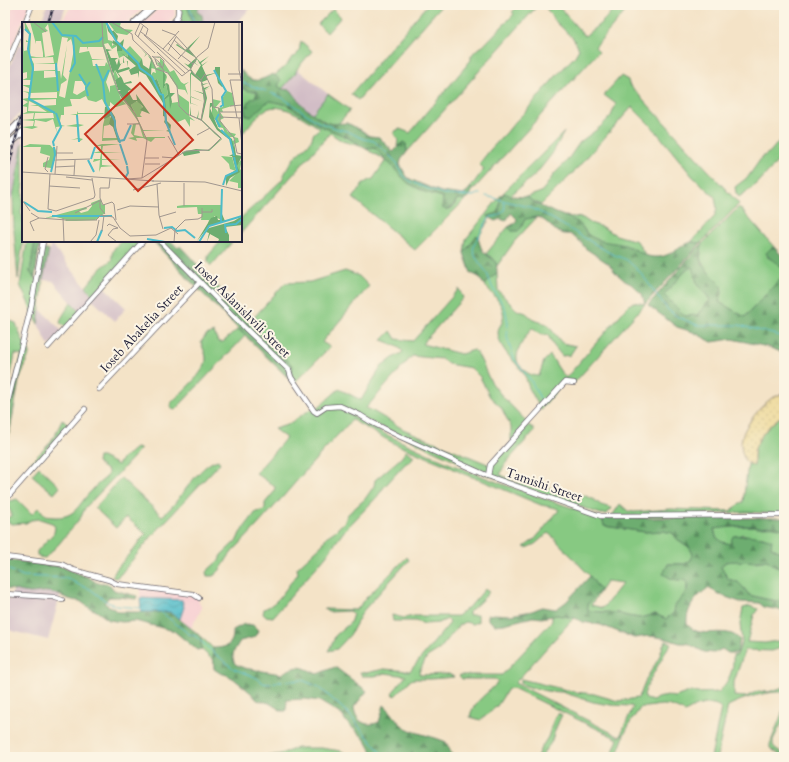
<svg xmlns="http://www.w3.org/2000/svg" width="789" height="762" viewBox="0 0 789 762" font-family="Cardo,serif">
<defs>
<pattern id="forest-firs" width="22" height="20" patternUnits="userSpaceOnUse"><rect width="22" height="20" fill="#6dad70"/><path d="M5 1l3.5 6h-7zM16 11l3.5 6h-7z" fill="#598c5d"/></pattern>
<pattern id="sand-dots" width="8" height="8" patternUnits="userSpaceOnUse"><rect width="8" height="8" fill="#eeda9e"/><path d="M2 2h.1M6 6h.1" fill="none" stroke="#ccbb89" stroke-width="1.8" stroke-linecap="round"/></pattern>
<pattern id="water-waves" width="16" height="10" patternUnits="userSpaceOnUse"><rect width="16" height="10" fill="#4ebbc9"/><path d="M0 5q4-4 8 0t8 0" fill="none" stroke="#4098a4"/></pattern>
</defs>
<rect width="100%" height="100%" fill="#fcf5e5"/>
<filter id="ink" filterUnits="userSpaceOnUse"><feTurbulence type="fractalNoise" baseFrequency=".025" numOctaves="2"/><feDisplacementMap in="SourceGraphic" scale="8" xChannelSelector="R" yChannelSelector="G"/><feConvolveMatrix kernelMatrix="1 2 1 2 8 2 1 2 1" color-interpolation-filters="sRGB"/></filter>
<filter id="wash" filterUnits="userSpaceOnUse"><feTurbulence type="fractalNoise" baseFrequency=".012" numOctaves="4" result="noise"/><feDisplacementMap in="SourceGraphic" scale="16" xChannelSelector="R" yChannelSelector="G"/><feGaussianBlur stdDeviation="0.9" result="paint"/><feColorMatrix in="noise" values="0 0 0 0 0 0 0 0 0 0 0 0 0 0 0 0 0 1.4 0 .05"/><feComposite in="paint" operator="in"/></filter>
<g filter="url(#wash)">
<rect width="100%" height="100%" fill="#f4e3c7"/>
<g fill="#f7cfd2">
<path d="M15 5H30L5 61V16Z"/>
<path d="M72 5H146L127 23H60Z"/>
<path d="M162 5 174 6 175 15 169 23H143Z"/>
<path d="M140 585 198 595 199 603 202 608 191 628 180 619 184 607 160 600 140 598Z"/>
</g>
<g fill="#d2bdc6">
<path d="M47 5H66L60 23H41Z"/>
<path d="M199 5H253L237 23H203L202 15 197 12Z"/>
<path d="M19 44 23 46V111L5 127V77Z"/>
<path d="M297 69 328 94 312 114 299 101 291 90 282 89 295 74Z"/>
<path d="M23 136V143L13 197 5 205V151Z"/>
<path d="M51 244 93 296 103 286 126 308 115 321 91 299 80 312 53 281 43 280Z"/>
<path d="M40 309 62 331 49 346 38 324Z"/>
<path d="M14 589 18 591 31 593 50 592 60 596 48 640 5 629V599H12L11 595Z"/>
</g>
<g fill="#87c982" stroke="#54765e" fill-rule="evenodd">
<path d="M181 5H187L190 14 192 23H181Z"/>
<path d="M427 5H442L358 100 351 94Z"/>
<path d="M519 5H538L407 152 406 144 403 142 397 147 398 140 394 134 395 131 400 129 410 133 471 60V56L476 50 483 46 514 14 512 12Z"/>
<path d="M544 5H557L585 36C591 30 597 27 603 21 617 8 608 5 631 5L595 47 599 51 473 190 470 188 484 169 479 164 490 150 507 132 515 122 526 111 556 76 575 56 579 49 573 38 555 21Z"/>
<path d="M333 9 341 17 327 33 318 24Z"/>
<path d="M301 41 312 51 297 69 295 74 282 89 278 86 275 75 287 65 292 57 296 56 299 51Z"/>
<path d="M621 76 628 80 629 84 739 204 701 243 691 242 714 217 717 209 715 197 693 177 654 129 632 107 572 174 541 205 531 200 527 197 541 192 546 186 554 174 566 162 580 142 600 127 611 116 616 104 604 95Z"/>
<path d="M241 87 243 89 257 91 256 96 249 101 246 115 251 117C257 112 262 104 270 101 282 98 310 120 321 126 329 130 337 132 344 136 351 139 357 144 363 147L342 141 330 133 241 233V218L282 180C285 172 289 165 294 158 301 149 312 146 313 134L320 128C306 120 281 100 265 110 256 116 248 127 241 135Z"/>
<path d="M328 94 350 110 338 124C323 124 324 119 312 114Z"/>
<path d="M564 132 552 154 536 174 500 204 498 213 488 217 490 218 478 238 477 235 464 253 466 239 501 195Z"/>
<path d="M784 135V157L779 160 757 184 739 197 736 193 735 187 748 177 762 157 770 152Z"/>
<path d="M23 143V201L21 213 23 218V241L18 279 14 231 13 197Z"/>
<path d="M375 148 408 183 425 192 443 197 442 208 450 209 454 206 457 199H466L415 250 353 198C361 190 360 182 373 179L386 160 366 149Z"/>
<path d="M739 207 775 248H771L767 257C775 261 784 266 784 275L745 317 719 302 722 293 700 259 702 244Z"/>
<path d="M565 216 583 218 590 223 602 227 616 235 637 241 646 256 636 250 601 241 589 236 581 225Z"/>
<path d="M537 217 514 242 497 266 494 259 486 254 508 227 512 231 521 228 524 219Z"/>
<path d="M27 241H35L30 272 36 280H43L38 324 20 285Z"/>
<path d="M122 241H143L93 296 86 287 101 268 112 260C111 251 115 246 122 241Z"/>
<path d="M221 241H233L211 266 208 262V256Z"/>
<path d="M693 266 698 286 705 293 710 300 697 315 685 316 664 295 686 270Z"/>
<path d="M345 271 359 276 369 286 322 342 330 347 293 384 285 375 291 376 248 324 285 283 310 282Z"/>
<path d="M497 273 498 290 507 300 517 310 526 313 534 320 547 324 562 343 576 346 570 355 562 356 553 345 548 335 539 334 532 328C526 336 513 353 518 363 519 365 522 368 524 370 528 374 533 376 539 376L544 361 550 355C556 363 559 371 566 378L627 307 633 302 645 304 574 383 565 382 540 410C537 401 533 396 529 388 527 383 526 376 522 371 514 361 503 352 499 339 496 326 501 328 503 319 506 306 492 293 484 285Z"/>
<path d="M459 289 463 298 422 344 461 354 474 350C482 358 484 370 490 380 500 396 515 409 528 423L511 441V427L501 407 490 397 480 377 471 368 448 364 442 359 412 356 366 408 371 410 403 429 490 465 529 425 535 430 505 464 500 474 514 482 553 489 572 497 583 495 593 499 601 505 611 508 607 514H601L488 475 335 406 317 413 314 411 339 389 361 400 381 367 393 358 403 352C398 345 390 344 382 340L391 331 396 339 413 341Z"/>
<path d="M71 302 80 312 65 327 60 323 62 317Z"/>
<path d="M5 319 16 323 21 337 30 352 19 381 15 380 22 355 15 354 5 404Z"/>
<path d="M238 329 245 336 175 410 171 408V403C180 393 207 372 206 358 206 353 202 347 201 342L206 335 214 332 218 342H223Z"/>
<path d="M339 408 385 434 448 463 502 484 602 518 604 526 645 532 663 531 673 533 677 539 689 547 693 554 691 560 685 564H668L672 579 687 581V591L675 606 674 613 666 619 655 614 640 618 627 616 617 613 587 611 590 576 553 537 548 533 535 544 526 548 524 547 535 539 559 510 556 508 541 505 483 481 464 474 446 465 395 444 352 420C310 463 274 510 232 552 225 560 222 571 213 576H207L206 572 219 560 221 555 237 540 240 533 256 512 262 511 265 508V503L274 492 275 487 256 473 286 438 274 429 287 425 311 409 321 413 327 409ZM607 581 623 583 603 608 591 605Z"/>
<path d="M784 415V514L746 512 665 516H612L620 504 628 511 634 512 670 509 730 511 743 502 748 464 754 466C754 460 754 454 755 449 757 438 774 420 784 415Z"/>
<path d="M62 419 68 425 32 467 29 464 49 444 58 430Z"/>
<path d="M136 448 141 449 137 452 133 458 85 508 81 517 58 545 45 558 39 557 37 555V551L54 533 55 527 52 523 40 519 31 520 26 523 11 524 5 519 11 516V512L6 505 7 502 17 499 32 514 39 507 45 516C77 521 75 507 94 488 98 483 104 480 108 475V471L97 463 98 457H102L118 465 121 460Z"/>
<path d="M406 451 414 456 410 461 405 464 384 487 377 497 345 530 325 557 273 617 265 616 263 614 264 609C280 603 286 586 298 574L297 568 323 544 326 537 335 531 345 521 347 515 365 499 374 486 375 480 401 458Z"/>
<path d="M218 460 220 463 152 536 120 575 116 578 112 577 117 568 120 565 146 534 126 517 116 528 95 508 121 478 162 516C179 504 198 464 218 460Z"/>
<path d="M39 467 60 487 54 494 32 475Z"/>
<path d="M753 526C763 529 773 524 784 529V554L771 547 764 537H753L742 534 730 544 722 542 716 537 714 528Z"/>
<path d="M407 557 409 560 363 611 350 635 337 649 328 651 333 642 335 636 350 623 353 614 349 611 328 612 324 609 356 610 360 606 362 602Z"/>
<path d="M734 560 756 562 767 560 784 572V602L765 599 749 595 743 587 738 582 728 579 721 567 725 562Z"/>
<path d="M486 588 489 592C483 600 476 605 469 612V615H478V622L473 624 465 622 459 625 440 649 427 657 419 672 420 675 449 674 454 677 431 679H414L411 680 395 696 392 693 406 676 385 673 375 676H362L360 672 366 673 384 669 410 671 450 623 448 619 438 623 425 624 415 621H393L392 615 404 618 414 616H458L473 603Z"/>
<path d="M750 606 758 609 754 615 747 642 765 643 784 640V647L772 651 745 650 734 682V696L746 697 758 691 768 692 784 687V692C767 691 743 698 728 706L717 757H711L721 708C712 699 695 706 685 712 678 709 672 705 663 705 655 705 649 708 641 707L631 721 624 735 621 734 633 707 631 706 611 705 593 702 562 692 546 691 529 687 521 684V679L575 692 594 694 618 701 638 698 641 693 646 679 659 658 663 646 666 641 671 643C670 646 667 648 666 651 659 665 648 680 644 695L646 699 653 701 657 698 668 696 675 697 692 691 697 693 719 692C729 680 734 671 733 655H737L742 642 740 624 743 608Z"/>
<path d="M557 615 575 618 570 622 515 683 620 737 621 735 624 736 616 757H611L618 739 513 688 508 689 497 706 481 720 470 717C472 702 489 693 498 682L495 679H462L459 676 460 675H502L552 621V616Z"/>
<path d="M201 637 213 648V660L201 649Z"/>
<path d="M784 708V719L773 740V745L775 748 784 754 783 757 770 748V744Z"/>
<path d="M558 713 562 715C557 724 555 731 552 740 550 747 543 749 543 757H537C539 749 544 744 548 737 551 729 552 720 558 713Z"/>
<path d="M297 748H321L341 751 354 757H262L281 754Z"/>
</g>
<g fill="url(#forest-firs)" stroke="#486856" fill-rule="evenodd">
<path d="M187 5H199L197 12 202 15 203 23H192L190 14Z"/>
<path d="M241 70C252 85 259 81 273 74L281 80 278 86 282 89 291 90 303 106 324 122 330 124 347 123 361 130 370 136 379 137 393 152 403 142 406 144 407 152 401 160 400 165 408 178 421 184 441 192 464 195 470 188 473 190 466 199H457C454 205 450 212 442 208L443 197 425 192 408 183 375 148 366 149 347 137 323 127 287 105 271 101 266 103 251 117 246 115 244 108 249 101 256 96 257 91H249L241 87Z"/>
<path d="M504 193 512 196 527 197C539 208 561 214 576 221 583 224 584 233 590 236 601 243 614 242 625 245 639 250 643 258 659 257 671 256 684 243 692 242 695 242 698 243 701 243L645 304 642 294 631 284 625 281 615 272 609 264 585 248 581 242 570 234C553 236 550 220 537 217 534 217 528 219 525 219L521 228 518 231H512L508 227 515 223 517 219 511 213 506 221 500 219 495 221 488 216 498 213 500 204 499 200Z"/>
<path d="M477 235C479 240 480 247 483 251 491 262 497 254 497 273L484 285 479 277 471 273 464 253Z"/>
<path d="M35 241H40L35 278 30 272Z"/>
<path d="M153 241H171L178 248 180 246 251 322 249 325 293 366 291 377 285 375 195 286Z"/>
<path d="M702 244 700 259 707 271 721 285 722 293 719 302 745 317 784 275V353L768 347 732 339 712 342 693 332 677 327 648 305 696 250ZM692 267 698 286 705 293 710 300 697 315 685 316 664 295 686 270Z"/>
<path d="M771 248H775L784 258V270C779 263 769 260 766 253Z"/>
<path d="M43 249 49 250 43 280H39Z"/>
<path d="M15 380 19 381 5 458V431Z"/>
<path d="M602 518H784V529L770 526 759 527 753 526H740L714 529 716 537 722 542 730 544 733 536C744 534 762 536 772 540L771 547 784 554V572L767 560C752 563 739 560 725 562L721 567 728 579 738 582 743 587 749 595 765 599 784 602V611L764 607 759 603 740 602 723 596 708 588C696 597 686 608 687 624 689 626 692 629 694 630 708 637 729 626 740 640L737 653H728L722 649 714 653 704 652 687 643H680L663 638 649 636 634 638 601 625 582 622 575 618 557 615 542 618 533 617 504 624 495 625 488 620V615L494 614 510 615 532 611 542 607 556 609 566 602 590 576 600 590 588 604V611L618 613 627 616 640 618 655 614 666 619 674 613 675 606 687 591V581L672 579 663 574 668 564H685L691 560 693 554 689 547 677 539 673 533 663 531 645 532 604 526Z"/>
<path d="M5 559 44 565 60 566 90 578 97 583H104L110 585 114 590 137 596 136 599 119 597H109L104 603 119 612H170L197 633 201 637V649L197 650 174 631 135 621 122 622 109 620 95 610 91 609 80 601C69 601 60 594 49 592 43 591 36 593 30 593 21 592 14 589 5 589Z"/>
<path d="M244 624 253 625 258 630 255 637 240 641C235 650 230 654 235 664L244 668 281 674C298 664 301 666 317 674L335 667 367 691 354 707C355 721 366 728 379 722L384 705C393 712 396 722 406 728 417 734 433 736 446 742L453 757H375L365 739 347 723 342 715 319 701 305 699 287 700 286 711H282L269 703 257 700 251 693 234 679 227 675 220 673 214 669 213 648C226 648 234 645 233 630Z"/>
</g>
<path fill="url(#sand-dots)" stroke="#887e6c" d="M784 393V415C772 421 761 434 756 446 753 452 754 460 754 466L745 461C742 454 740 445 742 437 745 425 762 404 772 398 776 396 780 395 784 393Z"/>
<path fill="url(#water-waves)" stroke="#386e82" d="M140 598 182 600 184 607 180 619 170 612H141Z"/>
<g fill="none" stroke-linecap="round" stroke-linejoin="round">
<g stroke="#4ebbc9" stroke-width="1">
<path d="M189 5 194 23"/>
<path d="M241 82 266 91"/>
<path d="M271 93 283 98 318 122 338 129 347 131 364 139 374 141 387 153 397 163 403 175 410 181 426 188 447 195 473 196 478 194H480"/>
<path d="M486 196 529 207 546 215 610 253 627 260 640 272 668 310 678 317 697 325H739L784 337"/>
<path d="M502 200 505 205 504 211 497 216 491 217 487 221 475 243 473 250 476 258 487 273 492 287 505 308 508 323 507 337 514 359 530 379 541 400"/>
<path d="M5 568 23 576 68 578 79 585 90 589 107 602 117 606 141 608"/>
<path d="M161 612 189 634 195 636 213 652 234 669 248 674 257 678 263 683 269 684 278 682 302 680 319 687 348 713 381 753 389 757"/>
</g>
</g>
</g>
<g filter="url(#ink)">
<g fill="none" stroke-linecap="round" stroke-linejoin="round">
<defs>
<g id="minor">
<path d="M25 23 32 5"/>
<path d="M173 23C178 17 179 13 178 5"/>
<path d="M5 69 23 27"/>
<path d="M160 241 245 328 289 370 291 377 314 411 317 413 326 407 340 406 360 415 371 422 401 437 488 476 595 514 601 516 784 515"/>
<path d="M48 347 143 241"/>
<path d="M99 389 200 282"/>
<path d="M5 413 31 307 43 241"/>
<path d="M488 476 490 465 565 382 574 383"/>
<path d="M5 500 85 409"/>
<path d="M5 557 61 564 73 570 109 580 117 584 193 594 199 598"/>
<path d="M5 594 53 597 62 600"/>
</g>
<g id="highway">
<path d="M135 23 155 5"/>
<path d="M5 137 23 119"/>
<path d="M5 148 23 132"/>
</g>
</defs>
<use href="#minor" stroke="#6c666c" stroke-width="6"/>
<use href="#highway" stroke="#6c666c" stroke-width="8"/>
<use href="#minor" stroke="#fff" stroke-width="4.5"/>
<use href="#highway" stroke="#fff" stroke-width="6"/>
<defs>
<g id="rail">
<path d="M48 23 54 5"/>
<path d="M5 182 23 110"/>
</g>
</defs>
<use href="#rail" stroke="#22223b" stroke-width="2.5"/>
<use href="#rail" stroke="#fcf5e5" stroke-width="1" stroke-dasharray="3" stroke-linecap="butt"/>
</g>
</g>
<g text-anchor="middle" stroke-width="4" stroke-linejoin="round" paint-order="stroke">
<g font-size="13" fill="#22223b" stroke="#fcf5e5">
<text transform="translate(243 309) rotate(45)" y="5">Ioseb Aslanishvili Street</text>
<text transform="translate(141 328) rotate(-47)" y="5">Ioseb Abakelia Street</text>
<text transform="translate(544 484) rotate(19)" y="5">Tamishi Street</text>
</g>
</g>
<g transform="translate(22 22)">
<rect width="220" height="220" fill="#f4e3c7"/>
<path d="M3 0 9 12 8 34 14 35H21V31L19 19H14V22L8 0H84L86 18 90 19V24L92 22 95 24 90 27 86 21 82 22 91 54 93 48 97 57 92 58 99 77 113 91 109 83 113 80 116 79 121 86 118 93 120 95H115L121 108 143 109H121L123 115H143V116H133L129 120 121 116H114L115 119 106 116 112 115 109 111 111 102 117 101 104 82 94 85 88 80V84L84 85 80 77 74 80 66 78 64 74 58 77H48L50 84 42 85V93H39L38 99 39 103 43 104 34 105 35 111 31 97 24 100 13 98 12 104 16 105 10 107 0 105 11 104 12 99 0 98 11 97 12 91 0 92 5 90V85L0 84 6 80 0 77 6 76 7 74 6 71 0 69 7 70V66L0 63H8L9 58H0L5 56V50L1 51 0 54 2 12V29L6 28 7 20H4V18L7 20 8 12 3 8ZM26 2 32 33 23 35 20 11 26 9 23 6ZM40 15 46 16 45 20 49 17 52 27 43 76 37 74 39 62 45 58 41 53 45 23 39 57 38 49H34ZM58 25H65L66 28V25H81L86 43 84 40 83 44H71L70 38 84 37H70L67 29 57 31ZM9 36 31 35 32 41 12 42ZM12 42H33V48L12 49ZM22 49H33L34 55 22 56ZM88 49 93 63 88 64V71L84 60ZM53 59H60L63 64V68L55 73 51 71ZM35 70V76H8V71ZM34 77V83L19 84 10 78ZM7 79 15 83 8 84H16L25 90 6 89ZM13 91H31L32 96 12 97ZM114 102H117L121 115 112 113ZM86 0H99L98 4 102 7 111 8 105 13 94 11ZM108 24 120 37V39L117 41 111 38 105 29 106 35 100 31 103 33 97 36 95 29 101 26 103 29ZM133 35H137L141 39 148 50 152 48 159 60 162 62 167 60 163 63 166 73 163 68 156 67 145 50 141 49V61L144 52 145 55 141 67 144 62 146 72 142 76 135 57 132 58 129 53 131 50 134 51 133 47 129 46 130 37 134 46 138 45 132 37 136 41 138 40V36ZM205 69 210 71 213 83 200 87 201 90H198L202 96 198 98 206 110 214 112 212 115 216 116 217 120 212 122V125L210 119 213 118 211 115H204L201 106 196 105 194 98 190 96V77L199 79 193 86 196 90V86L201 85V75ZM156 72 167 80V94L173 99 168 97V105L163 97 156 100 150 97 143 87V78L147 73 149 81 156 80 157 84ZM82 85V91L81 92H56V102L62 103 56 105 57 116 61 117 57 120 56 117 49 118 56 116 55 105 44 104 55 102 56 96 54 93 48 92H55V89L56 91H82ZM84 91 90 97 87 103 82 104 81 116H95V118L80 119 81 103H67H81ZM8 122 28 123 31 126 32 124 35 131 32 137 34 138 32 139 29 151V146L21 145V141L27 138 28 134 18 131 19 125H0ZM80 122H98L81 124 80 130H100L80 131V137H99L80 138V143L92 144 79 145 77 150 78 138 71 140 72 137H78L79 131H70L79 129V124H73ZM199 134 210 135 214 149 208 147 207 142ZM220 137 218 147 220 149V166H216V161L207 159 215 151V142ZM79 177 80 183 83 182V191L73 198H54L75 199H42L45 198 34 195 23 196 64 185 65 187 57 189 59 191 66 189 70 184 69 181ZM200 183 199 198 192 194V196L186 202 187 198H179L180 192H176L175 185 155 186V184L162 183Z" fill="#87c982" fill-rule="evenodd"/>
<path d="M84 0 90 9 94 8 92 9 96 14 95 19 98 21 102 17 100 29H95V24L90 21 91 18 92 19 95 20 86 9ZM178 14 167 27 178 40 187 34 179 41 180 43 186 39 180 44 187 40 180 44 184 53 193 51V45H198V60L202 64 200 65 196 61 194 51 185 54V58L180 60 181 62 187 61 181 63 182 66 188 64 182 68 188 66 183 68 185 76 180 98 200 117 187 129 177 128 178 131 162 134 160 130 174 127 186 128 199 117 193 112 187 116 193 112 180 99 168 93 169 47 162 41 166 43 174 36 154 23 155 22 163 28ZM175 37 178 42 174 39 179 43 173 53 169 47 172 41 177 44 173 41ZM168 51 179 60 181 71 171 68 181 72 182 80 168 74ZM169 75 182 80 179 97 176 96 177 88 175 96 169 93 168 81 177 84 169 81ZM82 22 84 27 90 28 86 29 89 36H96L93 38 95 43 97 36 98 42 101 41V34L102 40 106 39V45L105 39 99 42 96 48 107 45 108 47 96 51 100 56 108 54 100 56 102 61 109 59 110 61 103 62 109 67 113 66 106 69 111 78H115L114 72 128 92 118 88 121 85 115 79 109 83 113 91 100 77 96 70 99 68H96L93 58 98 55 93 48 91 52ZM119 27 128 35 130 37 129 53 132 58 135 57 142 76 146 72 144 62 141 67V49L144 53 142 62 145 61 147 63 148 71H153L149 75 150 80 148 87 147 74 143 78 145 99 149 103 148 110 144 109 148 107 142 100 144 95 141 94V81L132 66 124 53 117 49V56L116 51 109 53 107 48 114 44 99 31 106 35 105 29 117 41 120 37 121 43 127 47 129 38 125 32 122 35 124 32ZM188 81H191V91L190 84 188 86 196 106 210 117 212 125V120L214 133 220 134 215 144 218 150 208 156 204 164V154L214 148 210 134H207L211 132 208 118 195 108 187 95ZM86 84 93 95 95 112 99 119 96 120 91 105 87 102 89 94 82 97 83 85ZM200 192 203 199 187 204 175 219 189 196 195 194 196 198H199ZM220 194V203L203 205 207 213V219L196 220 197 217 188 212 185 220 187 211 184 210 180 215 184 209 187 206 212 199Z" fill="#6dad70" fill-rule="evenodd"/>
<path fill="none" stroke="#4ebbc9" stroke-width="2" d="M30 0 40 13 54 14 61 21 77 19 81 15M84 0 94 19 116 41 118 46 130 55 138 72 141 73 144 100 153 123M3 7 8 12 6 27 11 46 7 77 33 91M34 41 36 69M74 42 81 60M87 48 81 60 83 80 93 99V106L98 121M192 48 204 69 200 75 201 83 198 85M48 50 53 41 51 15M57 52 64 63M66 74 64 66 68 60M197 92 194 97 198 105M55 93 57 120M199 108 208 117 212 134M97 119 102 118 109 103M98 122 105 143M32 124 31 120 39 105 34 91M69 137 73 125M66 138 72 150M29 150 33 133 32 125M103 156 106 151 105 144M201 163 204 154 215 149 212 135M2 180 16 189 30 190M30 194H90M199 201 200 167M142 206 150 205 155 209 163 208 173 216M204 211 203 203 214 202 220 197M125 217 143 220M75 220 80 208M177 220 187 204 220 194"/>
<path fill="none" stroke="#a0968f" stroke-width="1" d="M11 0 24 10M80 0 81 23 96 69 113 92 125 118 120 156M89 0 110 12 111 18 128 34 134 47 146 51 155 64 157 84 165 92 179 98 199 116 187 128 164 129 120 156M117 0 126 7 124 13M217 0V48L220 62M118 1 113 12 133 31M140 8 153 13 174 36M119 10 141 27M122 13 163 51M116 15 121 4M152 18 163 28M146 21 159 34M141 27 167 49M141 27 157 9M146 29 154 15M135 30 160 54 168 48M159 33 171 42M0 34 2 0M130 34 137 40 142 49M131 35H138L142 39 141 45M133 37 135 43 141 46M156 37 168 24M168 48 175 35 186 26 193 0M168 48 179 58M206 52H220M179 58 183 52 190 67 191 85 197 86 198 90M179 58 183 76 179 98M208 84 220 83M198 90V99L212 116 215 131 220 132M199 90H220M198 95 220 96M215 96 208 58H219M217 96 220 123M105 102H118M175 113 188 106M146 114 157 133M35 131H51M26 135 23 147 26 150M140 135 153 136M123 136H137M34 138 68 137M123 142H138M33 145 53 144M0 150 132 159M28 152 26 187 34 189 72 176 73 173M33 152 35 124M52 153 53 138M44 155 70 158M70 156 73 173M88 156 87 166H78V176L81 183 90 180 92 182 94 198M104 157 120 156M130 159 183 160 220 169M162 161V184M135 162 137 193 141 207M27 164 58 166M0 166V178L8 189M111 168 139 161M78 179V186L83 192M95 188 108 184 137 185M180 190H190V187M9 191 17 196 45 198M53 191 79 178M137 195 154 190M41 196 42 220M176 197 180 195V186M44 198H75M74 198 79 193 91 195 98 206 108 214 134 213 149 206 156 212M85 204 87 202 96 206M153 208 163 198 176 197M12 209 8 200 17 196M80 209 82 193M68 220 74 213 77 198M95 220 86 213 91 207 96 206M152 220 153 208"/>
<path fill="#c8321e" fill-opacity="0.15" stroke="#c8321e" stroke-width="2" d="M118 61 171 118 116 169 63 112Z"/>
<rect width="220" height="220" fill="none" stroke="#22223b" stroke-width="2"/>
</g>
<rect width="789" height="762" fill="none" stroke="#fcf5e5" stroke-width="20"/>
</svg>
